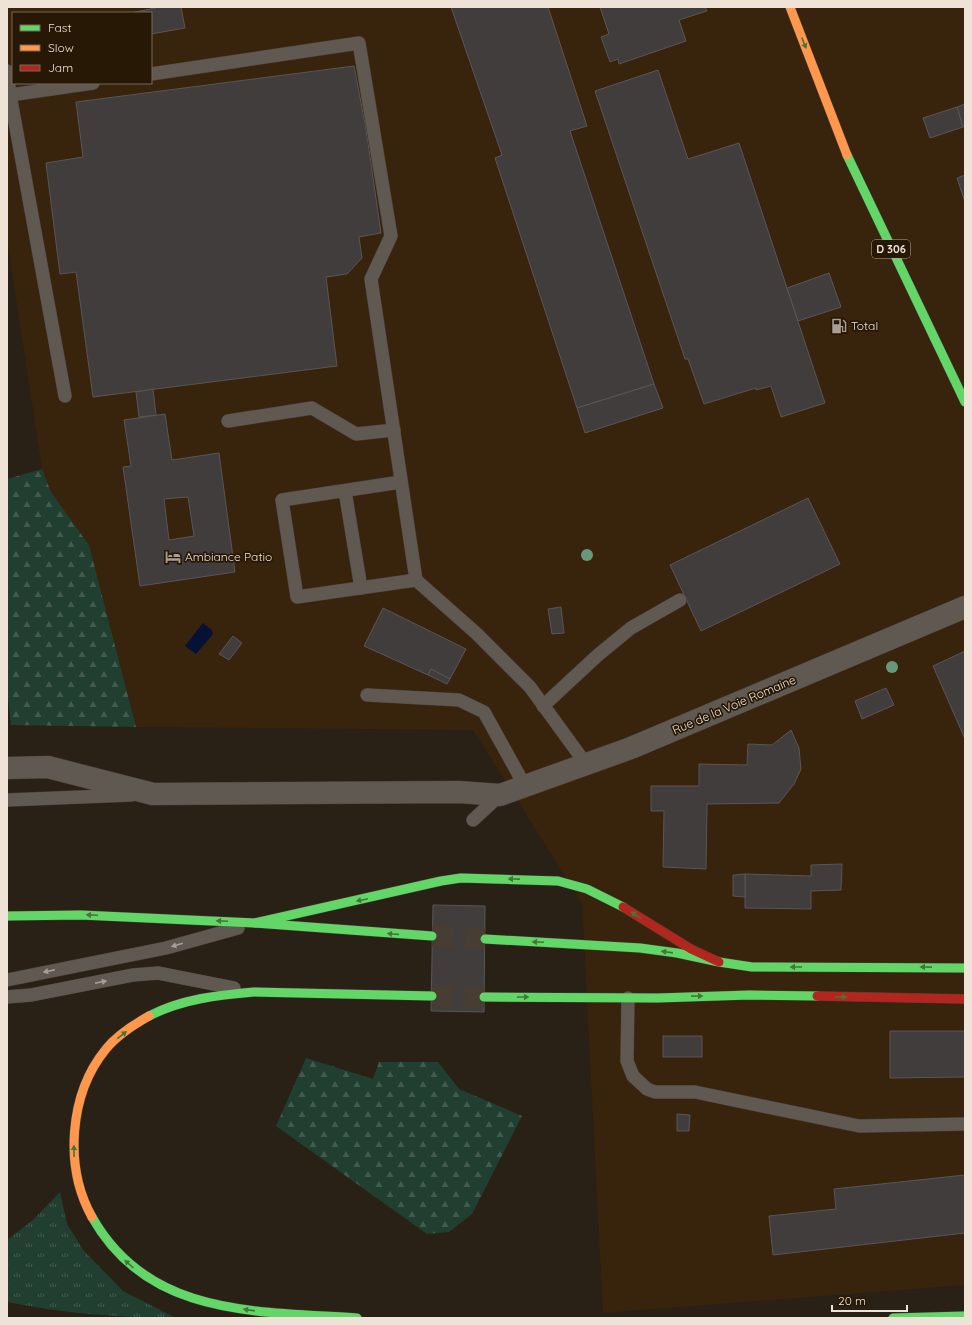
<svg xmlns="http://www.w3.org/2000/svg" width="972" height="1325" viewBox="0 0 972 1325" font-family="Quicksand,sans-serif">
<defs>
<pattern id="grass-tufts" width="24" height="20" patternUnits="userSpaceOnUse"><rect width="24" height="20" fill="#213f31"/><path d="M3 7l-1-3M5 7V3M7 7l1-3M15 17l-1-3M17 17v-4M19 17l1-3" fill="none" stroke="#425b4e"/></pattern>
<pattern id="forest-firs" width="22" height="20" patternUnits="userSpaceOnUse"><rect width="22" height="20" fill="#213f31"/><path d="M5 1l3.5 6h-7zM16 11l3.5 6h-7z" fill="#425b4e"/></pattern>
</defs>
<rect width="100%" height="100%" fill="#292016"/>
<path fill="#38230c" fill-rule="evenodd" d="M7 7H965V1285L603 1313 582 903 473 730 136 727 89 545 51 492 42 469 7 240ZM13 13H151V83H13Z"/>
<path fill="url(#grass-tufts)" d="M60 1192 67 1224 84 1251 123 1291 176 1318C120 1318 63 1313 7 1302V1240L33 1220Z"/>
<g fill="url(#forest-firs)">
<path d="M42 469 51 492 89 545 136 727 11 725 7 690V479Z"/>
<path d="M306 1058 373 1079 379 1062H438L459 1089 522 1116 472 1214 449 1232 427 1234 276 1126Z"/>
</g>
<path fill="#051235" d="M203 623 212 630 213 634 196 654 185 646Z"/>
<g fill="#413d3d" stroke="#5a5556" fill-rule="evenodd">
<path d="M160 7H181L185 28 151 34V13H136L135 12Z"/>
<path d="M451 7H548L587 126 570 131 654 384 577 408 495 158 502 155Z"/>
<path d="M600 7H705L707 11 679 20 686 41 619 64 618 59 610 62 601 37 609 34Z"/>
<path d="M354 66 366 129 381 233 359 237 362 258 347 274 326 277 337 366 93 397 76 272 60 274 46 163 83 157 76 102Z"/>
<path d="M658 70 688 159 739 143 825 403 781 417 771 386 756 390V388L704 404 688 359H685L595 91Z"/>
<path d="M965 104V126L963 127 957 107Z"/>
<path d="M957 107 963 127 930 138 923 118Z"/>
<path d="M965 175V202L957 178Z"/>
<path d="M829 273 841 307 798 321 787 288Z"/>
<path d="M654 384 663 408 585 433 577 408Z"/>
<path d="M153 389 156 415 139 417 136 392Z"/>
<path d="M165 414 172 460 219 453 235 572 140 586 123 467 131 466 124 420ZM188 497 194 536 169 540 164 499Z"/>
<path d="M808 498 840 564 701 631 670 565Z"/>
<path d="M561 607 564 633 552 634 548 609Z"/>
<path d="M383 608 466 649 450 679 431 669 428 675 364 646Z"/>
<path d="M233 636 242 643 229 660 219 654Z"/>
<path d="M965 651V739L933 666Z"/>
<path d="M431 669 450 679 447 684 428 675Z"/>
<path d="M886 688 894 705 862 719 855 701Z"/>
<path d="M791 730 799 748 801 769 794 784 779 803 707 804 706 869 663 867 664 811H651V786H699V764L747 765 748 744 772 745Z"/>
<path d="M842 864 841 890 811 891V909L745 908V874L811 876V865Z"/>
<path d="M745 874V897L733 896V875Z"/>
<path d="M433 905 485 906 484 1012 431 1011Z"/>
<path d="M890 1031H965V1077L890 1078Z"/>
<rect x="663" y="1036" width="39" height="21"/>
<path d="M677 1114 690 1115 689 1131H677Z"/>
<path d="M965 1175V1233L773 1255 769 1216 836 1209 834 1189Z"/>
</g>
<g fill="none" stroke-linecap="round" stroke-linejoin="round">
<g stroke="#473d33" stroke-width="22" stroke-dasharray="22 11" stroke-linecap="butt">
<path d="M432 936 485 939"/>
<path d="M432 996 484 997"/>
</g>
<defs>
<g id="lane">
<path d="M7 71 10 95 93 83"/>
<path d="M151 74 359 43 391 236 371 279 416 580 477 634 530 687 586 764"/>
<path d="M10 95 65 396"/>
<path d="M228 421 312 408 356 434 394 430"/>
<path d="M401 482 282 500 297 597 416 580"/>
<path d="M345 491 361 588"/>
<path d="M367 695 459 700 484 712 525 786"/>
<path d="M543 706 598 655 631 628 680 600"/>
<path d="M7 800 131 795"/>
<path d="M473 820 500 795"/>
<path d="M7 980 166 948 238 928"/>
<path d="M7 997 31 995 133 975 158 973 234 988"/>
<path d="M628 998 627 1061 633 1076 647 1089 655 1092H695L859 1126 965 1124"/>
</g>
<path id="street" d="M7 768 48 767 153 794 459 792 500 795 631 748 965 607"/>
<g id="fast">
<path d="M847 155 965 402"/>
<path d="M7 916 81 915 255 923 432 936"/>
<path d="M255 923 441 881 461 878 558 881 587 889 623 907"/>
<path d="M485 939 640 948 677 953 719 962 752 967 965 968"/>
<path d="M484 997 658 998 749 995 817 996"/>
<path d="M149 1016C182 999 218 995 254 992L432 996"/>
<path d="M92 1217C148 1317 256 1311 357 1318"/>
<path d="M893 1318 965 1316"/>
</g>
<g id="slow">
<path d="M790 7 847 155"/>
<path d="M92 1217C64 1167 69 1094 106 1049 117 1035 133 1025 149 1016"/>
</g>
<g id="jam">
<path d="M623 907 691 949 719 962"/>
<path d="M817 996 965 999"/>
</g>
</defs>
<use href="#lane" stroke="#463d36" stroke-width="14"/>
<use href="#street" stroke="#463d36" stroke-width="23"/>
<use href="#fast" stroke="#463d36" stroke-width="10"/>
<use href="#slow" stroke="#463d36" stroke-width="10"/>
<use href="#jam" stroke="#463d36" stroke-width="10"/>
<use href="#lane" stroke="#605951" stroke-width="13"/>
<use href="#street" stroke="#605951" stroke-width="22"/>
<use href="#fast" stroke="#63d668" stroke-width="9"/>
<use href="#slow" stroke="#ff974d" stroke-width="9"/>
<use href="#jam" stroke="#b3261e" stroke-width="9"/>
</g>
<g fill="#68987c">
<circle cx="587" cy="555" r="6"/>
<circle cx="892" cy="667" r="6"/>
</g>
<defs><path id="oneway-solid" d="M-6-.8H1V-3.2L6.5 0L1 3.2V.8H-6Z"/></defs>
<g fill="#457636">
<use href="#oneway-solid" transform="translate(804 43) rotate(68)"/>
<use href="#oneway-solid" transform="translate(514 879) rotate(-179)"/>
<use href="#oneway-solid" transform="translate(362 900) rotate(168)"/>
<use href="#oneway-solid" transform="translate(92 915) rotate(-177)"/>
<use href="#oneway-solid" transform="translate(636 915) rotate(-148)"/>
<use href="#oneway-solid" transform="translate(222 921) rotate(-177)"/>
<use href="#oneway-solid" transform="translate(393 934) rotate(-176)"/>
<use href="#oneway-solid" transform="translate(538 942) rotate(-177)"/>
<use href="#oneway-solid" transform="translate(667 952) rotate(-172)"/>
<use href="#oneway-solid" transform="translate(796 967) rotate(-180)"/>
<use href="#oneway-solid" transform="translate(926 967) rotate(-179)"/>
<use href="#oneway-solid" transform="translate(697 996) rotate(-1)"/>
<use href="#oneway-solid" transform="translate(523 997)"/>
<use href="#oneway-solid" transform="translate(841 997) rotate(1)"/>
<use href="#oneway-solid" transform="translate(122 1035) rotate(-38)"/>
<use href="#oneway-solid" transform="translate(74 1151) rotate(-91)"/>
<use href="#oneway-solid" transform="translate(129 1264) rotate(-138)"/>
<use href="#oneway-solid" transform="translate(249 1310) rotate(-172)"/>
</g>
<g fill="#a89e94">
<use href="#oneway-solid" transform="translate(177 945) rotate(164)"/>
<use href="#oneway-solid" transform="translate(49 971) rotate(169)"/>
<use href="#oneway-solid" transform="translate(101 982) rotate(-11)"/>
</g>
<defs>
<symbol id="fuel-bare" viewBox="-9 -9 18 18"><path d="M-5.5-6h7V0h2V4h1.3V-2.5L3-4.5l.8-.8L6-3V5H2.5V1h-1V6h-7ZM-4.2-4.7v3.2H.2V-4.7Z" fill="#aa9f94" stroke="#271705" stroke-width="2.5" paint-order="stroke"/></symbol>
<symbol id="hotel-bare" viewBox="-9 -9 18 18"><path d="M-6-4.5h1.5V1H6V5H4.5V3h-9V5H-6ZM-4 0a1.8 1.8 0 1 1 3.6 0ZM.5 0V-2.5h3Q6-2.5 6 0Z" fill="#aa9f94" stroke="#271705" stroke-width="2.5" paint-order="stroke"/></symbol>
</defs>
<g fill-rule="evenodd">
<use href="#fuel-bare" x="828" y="315" width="22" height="22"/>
<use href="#hotel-bare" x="162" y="546" width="22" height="22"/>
</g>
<g text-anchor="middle" stroke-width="3.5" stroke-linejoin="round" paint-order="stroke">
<rect fill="#271705" stroke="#b3a699" stroke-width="1" x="872" y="240" width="38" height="18" rx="3"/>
<g font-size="11" font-weight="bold" fill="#efe3d8">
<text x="891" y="253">D 306</text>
</g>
<g font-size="12" fill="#efe3d8" stroke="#271705" text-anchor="start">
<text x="851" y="330">Total</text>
<text x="185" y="561">Ambiance Patio</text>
</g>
<g font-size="12" fill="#efe3d8" stroke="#271705">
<text transform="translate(734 705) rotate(-23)" y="4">Rue de la Voie Romaine</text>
</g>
</g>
<rect width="972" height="1325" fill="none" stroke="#efe3d8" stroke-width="16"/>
<rect x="12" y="12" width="140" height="72" fill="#271705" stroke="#776959"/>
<rect x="20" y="25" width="20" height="6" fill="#63d668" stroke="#776959"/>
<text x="48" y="32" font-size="12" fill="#efe3d8">Fast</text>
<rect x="20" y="45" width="20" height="6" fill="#ff974d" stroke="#776959"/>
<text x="48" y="52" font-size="12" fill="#efe3d8">Slow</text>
<rect x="20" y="65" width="20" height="6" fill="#b3261e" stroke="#776959"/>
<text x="48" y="72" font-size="12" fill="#efe3d8">Jam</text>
<path d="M832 1305v6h75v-6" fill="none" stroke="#efe3d8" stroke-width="2"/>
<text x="838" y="1305" font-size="12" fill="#efe3d8" stroke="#271705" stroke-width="3" paint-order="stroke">20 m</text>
</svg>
